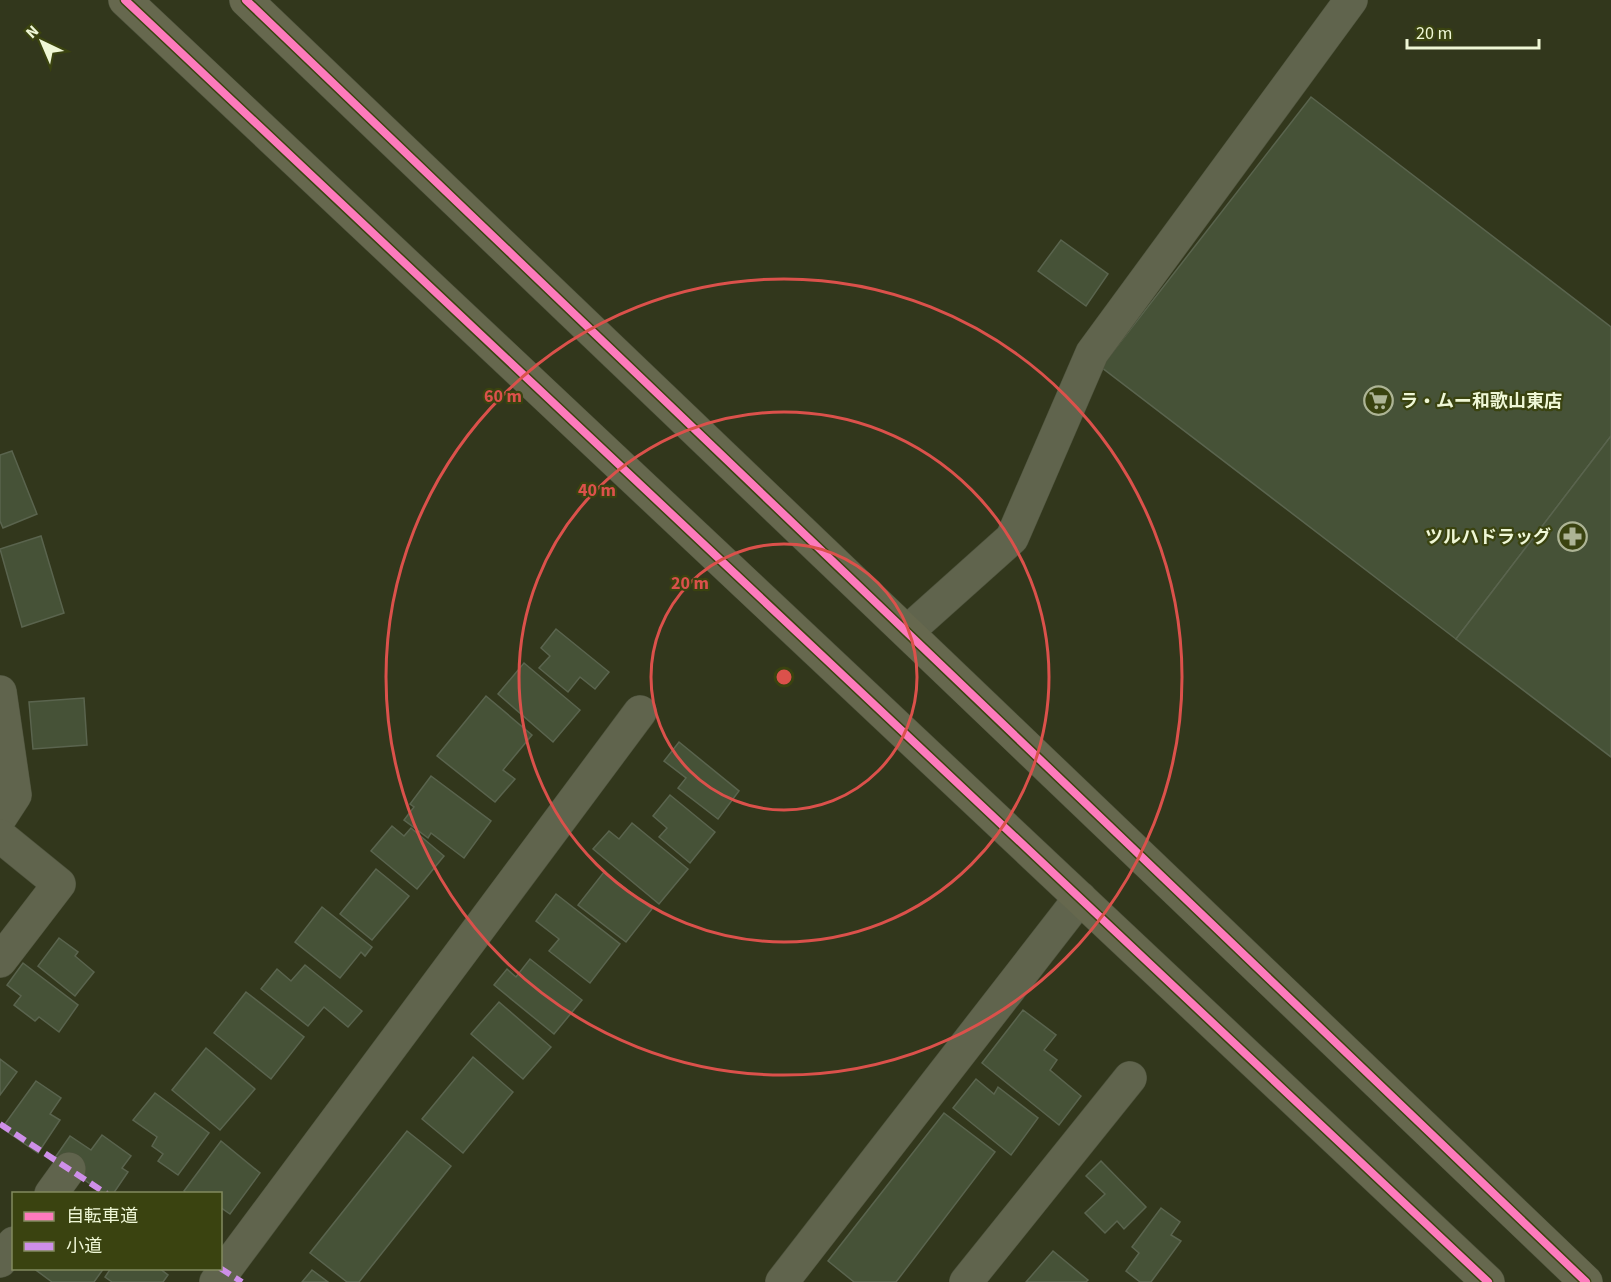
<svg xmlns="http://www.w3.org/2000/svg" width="1611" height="1282" viewBox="0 0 1611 1282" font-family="'Source Sans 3','Noto Sans JP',sans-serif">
<rect width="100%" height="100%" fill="#32371c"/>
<g fill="#465237" stroke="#5a644e" stroke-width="1.5">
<path d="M1311 97 1611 327V436L1456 639 1101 367Z"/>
<path d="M1061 240 1108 274 1086 306 1038 271Z"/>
<path d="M1611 436V757L1456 639Z"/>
<path d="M12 451 37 514 3 528 0 521V455Z"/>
<path d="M41 536 64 613 22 627 0 549Z"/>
<path d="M556 629 609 672 595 689 580 677 568 692 539 668 550 656 541 648Z"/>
<path d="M524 663 580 710 553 742 498 694Z"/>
<path d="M486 696 532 735 503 770 515 779 495 802 437 756Z"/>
<path d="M84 698 87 745 33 749 29 702Z"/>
<path d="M679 742 739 791 718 819 678 788 686 778 664 761Z"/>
<path d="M431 776 491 821 464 858 431 833 428 838 404 820 414 807 410 804Z"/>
<path d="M670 795 715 832 690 863 659 837 667 828 653 816Z"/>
<path d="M632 823 688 869 659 904 593 849 609 831 619 839Z"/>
<path d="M392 826 404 836 411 828 444 856 417 889 371 851Z"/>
<path d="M376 869 409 896 372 940 340 914Z"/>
<path d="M604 872 652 909 626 942 578 905Z"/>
<path d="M556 894 620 944 590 983 549 951 559 939 536 921Z"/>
<path d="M322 907 372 947 365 956 361 952 340 978 295 942Z"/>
<path d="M59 938 78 952 75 956 94 972 75 996 38 966Z"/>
<path d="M530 959 582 1000 554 1034 494 985 507 969 516 977Z"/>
<path d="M23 963 78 1005 59 1032 39 1017 35 1021 14 1005 21 996 7 985Z"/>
<path d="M305 965 362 1011 348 1027 324 1007 308 1026 261 989 277 969 291 981Z"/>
<path d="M246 992 304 1037 271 1079 214 1033Z"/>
<path d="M499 1002 551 1047 523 1079 471 1034Z"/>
<path d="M1023 1010 1056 1035 1044 1050 1057 1060 1050 1070 1081 1096 1059 1125 982 1063Z"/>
<path d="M206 1048 255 1089 220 1130 172 1090Z"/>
<path d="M473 1057 513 1092 463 1153 422 1119Z"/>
<path d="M0 1059 17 1072 0 1095Z"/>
<path d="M976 1079 994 1094 998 1087 1038 1118 1011 1155 953 1108Z"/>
<path d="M36 1081 61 1098 50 1114 60 1120 38 1153 2 1128Z"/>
<path d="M155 1093 209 1133 178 1175 158 1161 163 1154 152 1146 157 1137 133 1120Z"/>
<path d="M944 1113 995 1152 896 1282H854L828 1261Z"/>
<path d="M407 1131 451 1166 359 1282H347L310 1253Z"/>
<path d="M102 1135 131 1156 122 1168 128 1172 113 1194H105L54 1159 70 1136 91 1150Z"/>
<path d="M221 1141 260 1173 230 1214 220 1207V1194H187L184 1191Z"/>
<path d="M1101 1161 1146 1207 1124 1229 1117 1221 1105 1233 1085 1213 1105 1194 1086 1176Z"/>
<path d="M1161 1208 1180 1222 1171 1235 1181 1241 1151 1282H1140L1126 1271 1139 1253 1132 1247Z"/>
<path d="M1053 1251 1088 1280 1086 1282H1026Z"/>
<path d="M33 1268H104L94 1282H52Z"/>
<path d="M111 1268H159L168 1275 163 1282H112L105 1277Z"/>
<path d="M312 1270 328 1282H302Z"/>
</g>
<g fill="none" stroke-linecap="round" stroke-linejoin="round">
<defs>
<g id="street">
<path d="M907 632 1012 538 1092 353 1351 0"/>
<path d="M0 692 15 795 0 818"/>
<path d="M0 836 59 884 0 961"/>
<path d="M51 1194 69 1169"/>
<path d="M0 1261 14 1243"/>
<path d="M216 1282 640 712"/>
<path d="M782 1282 1080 898"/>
<path d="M966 1282 1130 1078"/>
</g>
<g id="secondary">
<path d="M125 0 1488 1282"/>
<path d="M246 0 1586 1282"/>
</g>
</defs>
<use href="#street" stroke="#4d523c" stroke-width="34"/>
<use href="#secondary" stroke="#4d523c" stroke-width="34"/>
<use href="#street" stroke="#60644d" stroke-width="33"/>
<use href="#secondary" stroke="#66684e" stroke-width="33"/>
<g stroke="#ce8fe9" stroke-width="6" stroke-dasharray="12 6" stroke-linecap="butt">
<path d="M0 1124 107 1194"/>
<path d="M220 1268 242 1282"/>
</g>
<defs>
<g id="cycleway">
<path d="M125 0 1488 1282"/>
<path d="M246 0 1586 1282"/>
</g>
</defs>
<use href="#cycleway" stroke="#3a4310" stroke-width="11"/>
<use href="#cycleway" stroke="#fd7abc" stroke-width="8"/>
</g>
<g fill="none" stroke="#db514b" stroke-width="3">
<circle cx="784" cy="677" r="133"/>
<circle cx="784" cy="677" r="265"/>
<circle cx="784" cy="677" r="398"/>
</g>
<defs>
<symbol id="supermarket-ring" viewBox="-11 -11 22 22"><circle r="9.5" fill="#3a4310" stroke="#adb495" stroke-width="1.5"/><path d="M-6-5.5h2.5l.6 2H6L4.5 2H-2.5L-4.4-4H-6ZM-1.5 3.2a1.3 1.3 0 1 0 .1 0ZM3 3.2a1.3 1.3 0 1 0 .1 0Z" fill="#adb495"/></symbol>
<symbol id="pharmacy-ring" viewBox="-11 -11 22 22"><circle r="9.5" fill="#3a4310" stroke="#adb495" stroke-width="1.5"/><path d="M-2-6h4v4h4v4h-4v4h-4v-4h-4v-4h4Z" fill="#adb495"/></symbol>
</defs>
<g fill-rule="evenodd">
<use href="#supermarket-ring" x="1362" y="384" width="33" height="33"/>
<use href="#pharmacy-ring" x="1556" y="520" width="33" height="33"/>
</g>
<g text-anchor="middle" stroke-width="4.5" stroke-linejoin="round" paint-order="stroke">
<g font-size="18" font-weight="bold" fill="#eff7d6" stroke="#3a4310" text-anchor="start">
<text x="1400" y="407">ラ・ムー和歌山東店</text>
<text x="1551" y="543" text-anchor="end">ツルハドラッグ</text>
</g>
</g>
<circle cx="784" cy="677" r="9" fill="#db514b" stroke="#3a4310" stroke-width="3"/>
<g font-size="18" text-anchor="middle" font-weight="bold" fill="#db514b" stroke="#3a4310" stroke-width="4.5" stroke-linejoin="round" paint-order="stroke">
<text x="503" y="402">60 m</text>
<text x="597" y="496">40 m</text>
<text x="690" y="589">20 m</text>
</g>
<rect x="12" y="1192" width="210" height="78" fill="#3a4310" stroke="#828b5f" stroke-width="1.5"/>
<rect x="24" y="1212" width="30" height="9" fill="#fd7abc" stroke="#828b5f" stroke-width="1.5"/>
<text x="66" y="1222" font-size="18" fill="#eff7d6">自転車道</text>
<rect x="24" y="1242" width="30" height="9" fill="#ce8fe9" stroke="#828b5f" stroke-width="1.5"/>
<text x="66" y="1252" font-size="18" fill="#eff7d6">小道</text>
<g transform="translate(42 42) rotate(316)" stroke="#3a4310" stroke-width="4.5" paint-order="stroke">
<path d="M0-4.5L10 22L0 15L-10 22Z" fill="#eff7d6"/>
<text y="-9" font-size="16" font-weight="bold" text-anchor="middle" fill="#eff7d6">N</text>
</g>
<path d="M1407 39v9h132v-9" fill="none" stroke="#eff7d6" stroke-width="3"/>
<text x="1416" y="39" font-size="18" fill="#eff7d6" stroke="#3a4310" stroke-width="4.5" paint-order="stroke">20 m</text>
</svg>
